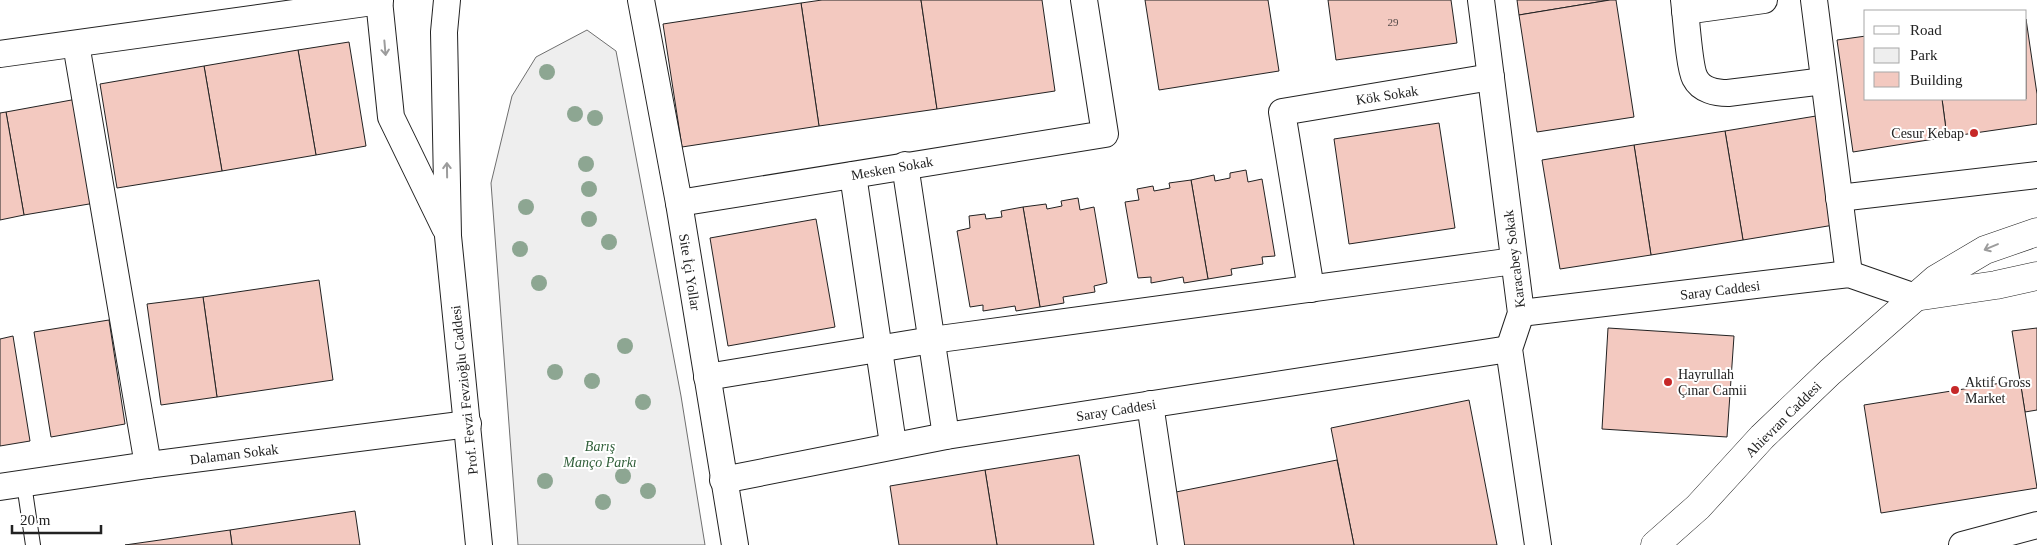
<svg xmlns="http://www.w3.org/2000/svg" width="2037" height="545" viewBox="0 0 2037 545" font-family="'Times New Roman',serif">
<rect width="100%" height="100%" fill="#fff"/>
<path fill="#eee" stroke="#6f6f6f" d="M587 30 616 51 681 396 705 545H518L491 183 512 96 536 57Z"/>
<g fill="#f3c9c0" stroke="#222">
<path d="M822 0H921L937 109 819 126 801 3Z"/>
<path d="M921 0H1042L1055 91 937 109Z"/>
<path d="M1145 0H1268L1279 71 1159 90Z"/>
<path d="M1328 0H1451L1457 43 1336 60Z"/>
<path d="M1517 0H1610L1519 15Z"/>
<path d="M1610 0H1616L1634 117 1537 132 1519 15Z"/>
<path d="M801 3 819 126 682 147 663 24Z"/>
<path d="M2026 19 2037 94V124L1947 137 1942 99H2026Z"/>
<path d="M1866 36V99H1942L1947 137 1853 152 1837 40Z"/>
<path d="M349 42 366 146 316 155 298 50Z"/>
<path d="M298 50 316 155 222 171 204 66Z"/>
<path d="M204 66 222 171 117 188 100 84Z"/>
<path d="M77 99 95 203 24 215 6 112Z"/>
<path d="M6 112 24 215 0 220V113Z"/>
<path d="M1816 116 1834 225 1743 240 1725 131Z"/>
<path d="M1439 123 1455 228 1349 244 1334 139Z"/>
<path d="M1725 131 1743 240 1651 255 1634 145Z"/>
<path d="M1634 145 1651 255 1560 269 1542 160Z"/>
<path d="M1246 170 1248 182 1262 179 1275 256 1262 257 1263 264 1231 269 1232 275 1208 279 1191 180 1214 175 1215 181 1230 178V173Z"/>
<path d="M1191 180 1208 279 1184 283 1183 277 1151 283V277L1138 278 1125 202 1139 200 1137 189 1153 186 1154 191 1170 188 1169 183Z"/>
<path d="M1078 198 1080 210 1094 207 1107 283 1094 286 1095 292 1063 297 1064 303 1040 307 1023 207 1046 204 1047 209 1062 206 1061 201Z"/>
<path d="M1023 207 1040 307 1016 311 1015 306 983 311V305L970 307 957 231 970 228 969 216 985 214 986 219 1002 217 1001 211Z"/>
<path d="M816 219 835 327 728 346 710 238Z"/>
<path d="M319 280 333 380 217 397 203 297Z"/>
<path d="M203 297 217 397 161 405 147 304Z"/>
<path d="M109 320 125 424 51 437 34 332Z"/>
<path d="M1608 328 1734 336 1727 437 1602 429Z"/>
<path d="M2037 328V410L2025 412 2012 331Z"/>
<path d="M13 336 30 441 0 446V339Z"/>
<path d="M2020 380 2037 488 1881 513 1864 405Z"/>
<path d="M1469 400 1497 545H1354L1331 428Z"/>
<path d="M1079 455 1094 545H997L985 470Z"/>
<path d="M1337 460 1354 545H1177L1166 494Z"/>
<path d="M985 470 997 545H899L890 486Z"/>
<path d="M355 511 360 545H232L230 530Z"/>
<path d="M230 530 232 545H125Z"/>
</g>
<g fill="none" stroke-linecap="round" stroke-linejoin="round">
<defs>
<path id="service" d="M24 484 33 545"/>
<g id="minor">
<path d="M379 0 391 117 445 228"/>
<path d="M447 0 444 32 448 236 479 545"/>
<path d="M641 0 679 203 735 545"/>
<path d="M1481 0 1521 313 1509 349 1538 545"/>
<path d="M1684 0C1686 15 1689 67 1695 78 1701 90 1716 93 1728 93L1824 81"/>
<path d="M1814 0 1849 274"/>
<path d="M1685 11 1764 0"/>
<path d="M76 44 148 465"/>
<path d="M0 54 380 1"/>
<path d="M905 165 946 436"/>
<path d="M853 175 893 444"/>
<path d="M1839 198 2037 175"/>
<path d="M679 203 1105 134 1084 0"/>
<path d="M1311 289 1282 112 1491 77"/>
<path d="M1521 313 1849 274 1915 297"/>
<path d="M707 377 932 340 1514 261"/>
<path d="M1150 404 1171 545"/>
<path d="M723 480 946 436 1509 349"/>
<path d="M0 487 148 465 468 424"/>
<path d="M1962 545 2037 525"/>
</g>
<g id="tertiary">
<path d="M1915 297 1996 285 2037 276"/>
<path d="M1655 545 1698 507 1762 437 1830 372 1936 279 1985 250 2037 232"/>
</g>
</defs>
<use href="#service" stroke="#222" stroke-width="16"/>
<use href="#minor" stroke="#222" stroke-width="28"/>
<use href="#tertiary" stroke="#222" stroke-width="29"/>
<use href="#service" stroke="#fff" stroke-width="14"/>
<use href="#minor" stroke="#fff" stroke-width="26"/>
<use href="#tertiary" stroke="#fff" stroke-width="28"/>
</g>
<g fill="#8da692">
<circle cx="547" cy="72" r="8"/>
<circle cx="575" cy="114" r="8"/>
<circle cx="595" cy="118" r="8"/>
<circle cx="586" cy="164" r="8"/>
<circle cx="589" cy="189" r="8"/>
<circle cx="526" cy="207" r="8"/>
<circle cx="589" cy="219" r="8"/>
<circle cx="609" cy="242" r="8"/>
<circle cx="520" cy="249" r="8"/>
<circle cx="539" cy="283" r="8"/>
<circle cx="625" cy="346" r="8"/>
<circle cx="555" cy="372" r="8"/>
<circle cx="592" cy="381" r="8"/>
<circle cx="643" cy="402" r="8"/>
<circle cx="623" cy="476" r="8"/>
<circle cx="545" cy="481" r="8"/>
<circle cx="648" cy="491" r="8"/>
<circle cx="603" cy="502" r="8"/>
</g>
<defs><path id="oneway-shaft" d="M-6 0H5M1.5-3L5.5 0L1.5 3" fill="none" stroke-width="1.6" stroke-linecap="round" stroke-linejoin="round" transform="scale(1.25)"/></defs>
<g stroke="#9c9c9c">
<use href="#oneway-shaft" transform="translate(385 48) rotate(85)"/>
<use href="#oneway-shaft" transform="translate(447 170) rotate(-91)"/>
<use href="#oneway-shaft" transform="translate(1991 247) rotate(157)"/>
</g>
<g fill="#c62828" stroke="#fff" stroke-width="2">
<circle cx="1974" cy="133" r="5"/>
<circle cx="1668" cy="382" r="5"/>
<circle cx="1955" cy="390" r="5"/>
</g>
<g text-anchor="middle" stroke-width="4" stroke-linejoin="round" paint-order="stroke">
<g font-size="11" fill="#564c4a">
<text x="1393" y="26">29</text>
</g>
<g font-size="14" fill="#222" stroke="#fff">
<text transform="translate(1387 95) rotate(-9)" y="5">Kök Sokak</text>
<text transform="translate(892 168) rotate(-10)" y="5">Mesken Sokak</text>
<text transform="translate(1514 259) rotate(-97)" y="5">Karacabey Sokak</text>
<text transform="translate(690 272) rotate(81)" y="5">Site İçi Yollar</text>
<text transform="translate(1720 290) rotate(-7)" y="5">Saray Caddesi</text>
<text transform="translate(464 390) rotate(-96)" y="5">Prof. Fevzi Fevzioğlu Caddesi</text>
<text transform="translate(1116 410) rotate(-9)" y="5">Saray Caddesi</text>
<text transform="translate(1783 419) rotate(-45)" y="5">Ahievran Caddesi</text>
<text transform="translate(234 454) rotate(-7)" y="5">Dalaman Sokak</text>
</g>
<g font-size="14" fill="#222" stroke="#fff" text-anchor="start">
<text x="1964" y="138" text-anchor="end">Cesur Kebap</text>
<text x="1678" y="379">Hayrullah<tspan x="1678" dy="16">Çınar Camii</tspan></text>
<text x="1965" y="387">Aktif Gross<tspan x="1965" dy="16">Market</tspan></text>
</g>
<g font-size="14" font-style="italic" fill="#2f5e38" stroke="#fff">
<text x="600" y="451">Barış<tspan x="600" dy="16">Manço Parkı</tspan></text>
</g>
</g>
<rect x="1864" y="10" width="162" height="90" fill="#ffffff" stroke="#a7a7a7"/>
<rect x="1874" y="26" width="25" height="8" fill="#ffffff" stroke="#a7a7a7"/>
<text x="1910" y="35" font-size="15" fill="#222222">Road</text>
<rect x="1874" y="48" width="25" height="15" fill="#eeeeee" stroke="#a7a7a7"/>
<text x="1910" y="60" font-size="15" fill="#222222">Park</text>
<rect x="1874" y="72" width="25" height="15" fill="#f3c9c0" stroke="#a7a7a7"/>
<text x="1910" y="85" font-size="15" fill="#222222">Building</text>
<path d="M12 525v8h89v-8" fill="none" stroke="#222222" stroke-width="2.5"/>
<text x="20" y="525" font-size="15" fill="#222222" stroke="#ffffff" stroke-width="4" paint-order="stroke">20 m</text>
</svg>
